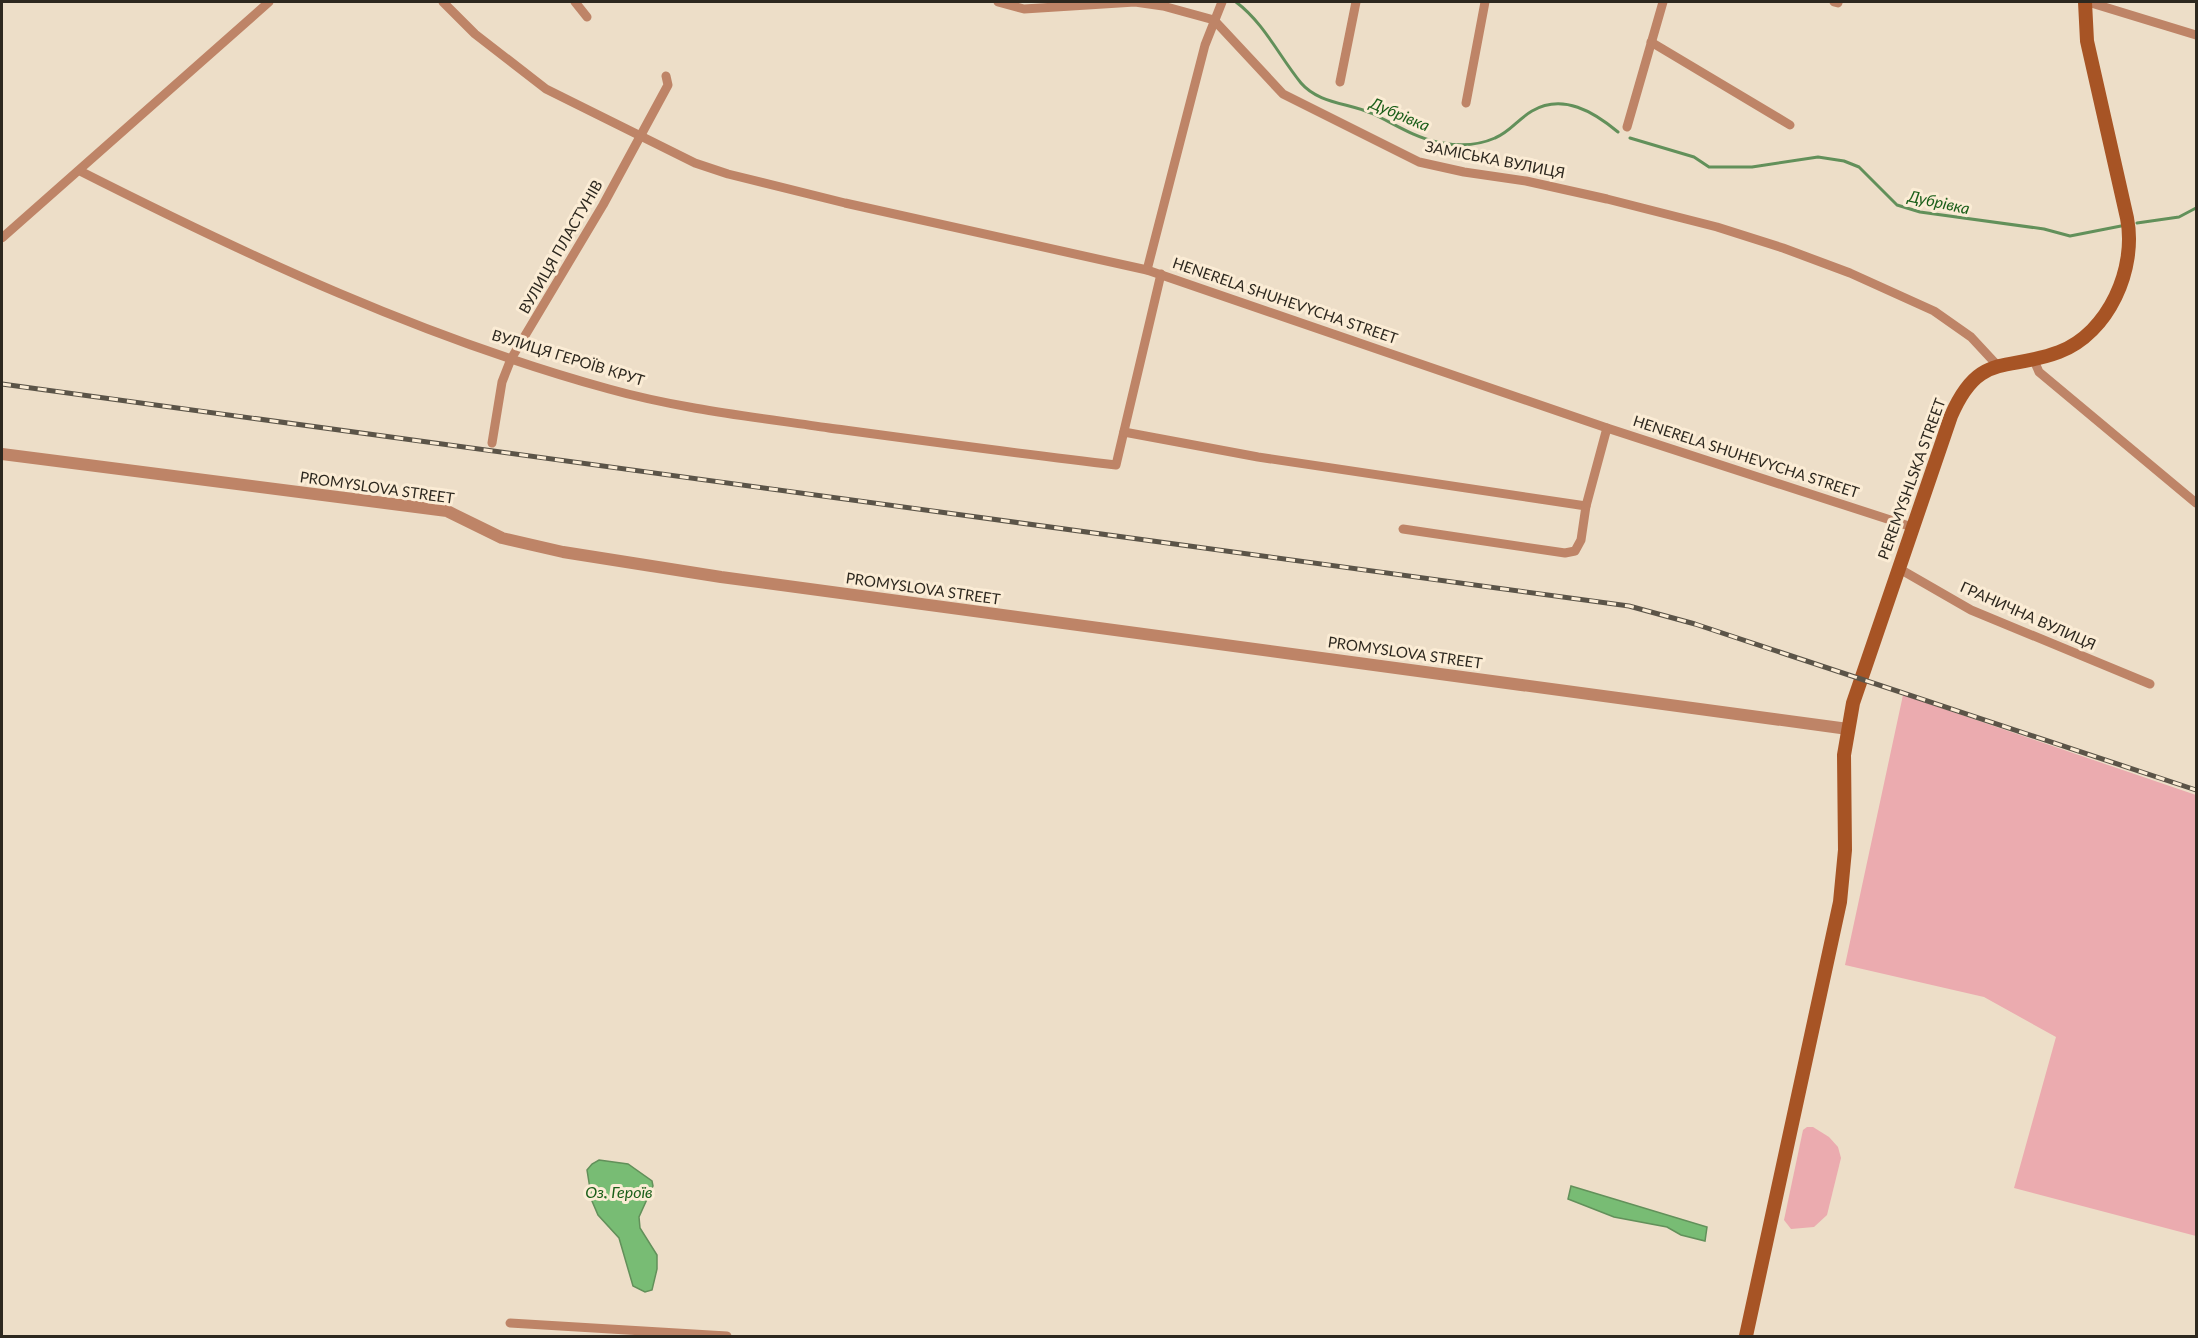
<svg xmlns="http://www.w3.org/2000/svg" width="2198" height="1338" viewBox="0 0 2198 1338" font-family="Lato,sans-serif">
<rect width="100%" height="100%" fill="#eddec8"/>
<g fill="#ebabaf">
<path d="M1903 695 2196 795V1236L2014 1188 2056 1037 1984 997 1845 965Z"/>
<path d="M1807 1127H1813L1829 1137 1838 1147 1841 1158 1827 1215 1814 1227 1791 1229 1784 1220 1803 1130Z"/>
</g>
<g fill="#78bc74" stroke="#62905a" stroke-width="1.5">
<path d="M599 1160 628 1164 652 1181 653 1186 639 1217 640 1228 657 1255V1269L652 1290 645 1292 633 1286 619 1238 598 1215 592 1201 587 1170 592 1164Z"/>
<path d="M1571 1186 1707 1227 1705 1241 1681 1235 1667 1227 1614 1217 1568 1199Z"/>
</g>
<g fill="none" stroke-linecap="round" stroke-linejoin="round">
<g stroke="#62905a" stroke-width="3">
<path d="M1236 2C1264 23 1279 56 1301 83 1318 103 1347 103 1371 113 1393 123 1413 137 1437 142 1456 146 1477 146 1495 138 1510 132 1518 119 1532 111 1563 93 1594 112 1618 132"/>
<path d="M1630 138 1694 157 1709 167H1752L1818 157 1844 161 1859 167 1897 205 1920 212 2044 229 2070 236 2121 226"/>
<path d="M2137 223 2179 217 2196 208"/>
</g>
<g stroke="#be8467" stroke-width="9">
<path d="M443 2 475 34 546 89 695 163 728 174 845 203 1147 270 1607 428 1912 527"/>
<path d="M575 2 587 17"/>
<path d="M998 2 1024 9 1135 2 1163 6 1214 20 1283 94 1419 162 1464 172 1526 181 1607 199 1717 227 1783 248 1850 273 1934 311 1971 337 1997 365"/>
<path d="M1834 2 1838 3"/>
<path d="M2088 2 2196 35"/>
<path d="M1651 42 1790 125"/>
<path d="M1340 82 1356 2"/>
<path d="M1466 103 1485 2"/>
<path d="M1627 127 1663 2"/>
<path d="M80 171C250 257 424 338 609 389 680 409 755 417 829 428 925 441 1020 454 1116 465L1161 274"/>
<path d="M2 238 269 2"/>
<path d="M1147 270 1205 45 1222 2"/>
<path d="M2033 358 2039 372 2196 503"/>
<path d="M1124 432 1258 457 1586 506"/>
<path d="M492 443 502 382 511 359 603 205 668 85 666 76"/>
<path d="M1403 529 1565 553 1575 551 1581 540 1586 506 1607 428"/>
<path d="M1898 568 1971 610 2150 684"/>
<path d="M510 1323 727 1336"/>
</g>
<path stroke="#be8467" stroke-width="12" d="M2 454 447 511 502 538 563 552 721 577 1848 729"/>
<path stroke="#a75425" stroke-width="14" d="M1746 1336 1840 902 1845 850 1844 755 1853 703 1951 416C1979 351 2006 372 2059 352 2109 333 2137 268 2127 218L2087 41 2085 2"/>
<defs>
<path id="rail" d="M2 384 1629 606 1695 624 2196 790"/>
</defs>
<use href="#rail" stroke="#5b5448" stroke-width="5"/>
<use href="#rail" stroke="#fbecd5" stroke-width="3" stroke-dasharray="9" stroke-linecap="butt"/>
</g>
<g text-anchor="middle" stroke-width="6" stroke-linejoin="round" paint-order="stroke">
<g font-size="15" fill="#2d281f" stroke="#fbecd5">
<text transform="translate(1495 160) rotate(11)" y="5">ЗАМІСЬКА ВУЛИЦЯ</text>
<text transform="translate(561 247) rotate(-60)" y="5">ВУЛИЦЯ ПЛАСТУНІВ</text>
<text transform="translate(1285 301) rotate(19)" y="5">HENERELA SHUHEVYCHA STREET</text>
<text transform="translate(568 358) rotate(17)" y="5">ВУЛИЦЯ ГЕРОЇВ КРУТ</text>
<text transform="translate(1746 457) rotate(18)" y="5">HENERELA SHUHEVYCHA STREET</text>
<text transform="translate(1912 479) rotate(-70)" y="5">PEREMYSHLSKA STREET</text>
<text transform="translate(377 488) rotate(8)" y="5">PROMYSLOVA STREET</text>
<text transform="translate(923 589) rotate(8)" y="5">PROMYSLOVA STREET</text>
<text transform="translate(2028 616) rotate(24)" y="5">ГРАНИЧНА ВУЛИЦЯ</text>
<text transform="translate(1405 653) rotate(8)" y="5">PROMYSLOVA STREET</text>
</g>
<g font-size="16" font-style="italic" fill="#1a5e19" stroke="#fbecd5">
<text transform="translate(1400 114) rotate(23)" y="6">Дубрівка</text>
<text transform="translate(1939 202) rotate(12)" y="6">Дубрівка</text>
<text x="619" y="1198">Оз. Героїв</text>
</g>
</g>
<rect width="2198" height="1338" fill="none" stroke="#2d281f" stroke-width="6"/>
</svg>
